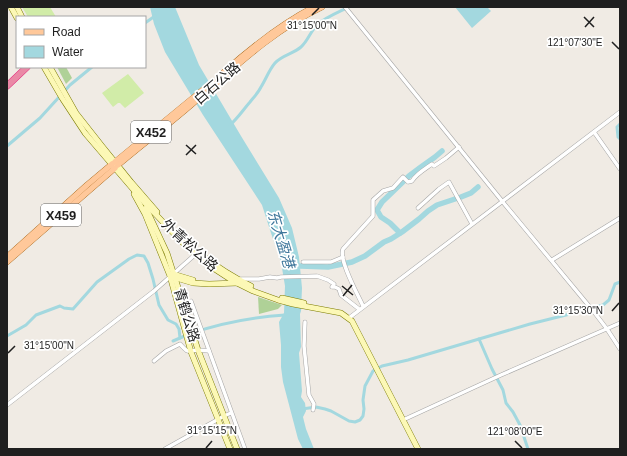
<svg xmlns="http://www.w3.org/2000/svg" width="627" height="456" viewBox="0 0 627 456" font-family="Arial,'Noto Sans SC',sans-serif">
<rect width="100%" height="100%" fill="#f0ebe4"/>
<g fill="#d1eca8">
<path d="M22 7H50L56 17H28Z"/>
<path d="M128 74 144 93 125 108 120 103H118L113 107 102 93Z"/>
</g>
<g fill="#afd197">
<path d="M57 67H66L72 78 66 84Z"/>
<path d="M258 297 282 305 278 309 259 314Z"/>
</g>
<g fill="#a3d8df">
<path d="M150 7H175L199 65 241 136 279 198 292 228 299 257 302 288 301 311 300 314 301 347 299 353 302 391 301 397 305 403 306 411 303 417 306 429 314 449H303L298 439 283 382 281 367V345L279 322 284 313 285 286 281 262 271 233 262 205 203 115 165 52 154 24Z"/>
<path d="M455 7H487L491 11 472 28Z"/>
</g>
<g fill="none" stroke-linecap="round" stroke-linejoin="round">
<g stroke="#a3d8df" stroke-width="3">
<path d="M145 23 155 16"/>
<path d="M620 124 617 127 618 137 620 139"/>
<path d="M230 125C238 118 243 110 250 102 254 97 258 93 261 87 266 79 269 70 275 63 282 55 293 54 301 47 308 41 310 32 317 25 324 18 339 12 349 7"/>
<path d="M7 146 40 118 70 85 92 67"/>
<path d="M192 333C222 323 253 317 285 315"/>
<path d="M7 336 26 325 36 315 60 306 64 308 73 309 97 282 129 259 137 255 144 256 148 263 153 279 159 305 168 320 176 324 179 329 180 338"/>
<path d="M479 339 492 369 503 390 506 403 513 412 520 425 528 449"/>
<path d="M173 341 187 335"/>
<path d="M302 409 316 407 325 409 331 411 349 421 355 422 360 420 363 416 364 409 363 400 365 386 373 371 382 366 408 360 530 324 574 313 603 305 609 300 615 284 620 282"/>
</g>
<g stroke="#a3d8df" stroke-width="5.5">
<path d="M400 233 390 223 381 217 377 210 382 202 409 176 421 167 435 157 442 151"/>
<path d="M300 266 328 267 352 262 365 256 384 242 391 239 402 232 419 219 428 211 437 205 461 197 471 193 478 187"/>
</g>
<defs>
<g id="street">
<path d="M345 7 502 201 594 312 607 329 620 349"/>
<path d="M594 132 620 169"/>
<path d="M418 208 439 189 449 182 472 224"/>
<path d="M552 260 620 218"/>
<path d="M303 262H331L343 257"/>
<path d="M240 279H259L270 277 277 278 281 277 317 276 328 280 334 284 332 287H335L339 289 341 295 359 309"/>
<path d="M191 301 245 449"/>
<path d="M363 306C358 295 338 259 343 249L373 216V200L383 191 393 188 403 177 408 182 412 181C416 174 425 169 432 164L434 166 446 158 459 147"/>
<path d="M349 318 620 112"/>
<path d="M305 322 304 346 309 395 314 404 313 410"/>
<path d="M154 361 166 351 180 344C189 354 187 351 198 350 202 350 206 351 209 351"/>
<path d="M7 405 154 291 198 252"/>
<path d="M403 420 501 375 620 323"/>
<path d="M165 449 224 416 231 413"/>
</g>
<g id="secondary">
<path d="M11 7 17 18"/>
<path d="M17 7 22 17"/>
<path d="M44 67 62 98 85 133 145 203 179 239 196 255 213 268 233 281 253 291 278 300 293 304 341 313 352 321 418 449"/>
<path d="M50 67 76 113 102 146 131 182 157 212"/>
<path d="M134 194 145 214 170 276 191 352 230 449"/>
<path d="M146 208 167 253 198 350 237 449"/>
<path d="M202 255C217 267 233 277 251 286"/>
<path d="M173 274 193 280"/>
<path d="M173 277 193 283 209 284 238 283"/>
<path d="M282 298 304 303"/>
</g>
<g id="primary">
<path d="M224 72C252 47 281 24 314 7"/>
<path d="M115 162 210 84"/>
<path d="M118 165C144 143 172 122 198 99 236 66 275 29 322 7"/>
<path d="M7 257 87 185 112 164"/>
<path d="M7 262 115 168"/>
</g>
<path id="highway" d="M7 86 27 67"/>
</defs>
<use href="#street" stroke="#a6a6a6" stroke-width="4.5"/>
<use href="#secondary" stroke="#7b7b00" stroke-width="6"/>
<use href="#primary" stroke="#995600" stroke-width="6"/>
<use href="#highway" stroke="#e21d76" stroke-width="7"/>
<use href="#street" stroke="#fff" stroke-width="3.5"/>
<use href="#secondary" stroke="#fcf8b6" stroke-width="5"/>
<use href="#primary" stroke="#ffc89a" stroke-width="5.5"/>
<use href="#highway" stroke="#ea89a6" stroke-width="6"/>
</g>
<path fill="none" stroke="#1f1f1f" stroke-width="1.5" d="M312 15 319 8M584 17 594 27M585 27 594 17M612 42 619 49M186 145 196 154M186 155 196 145M342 286 353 295M343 296 352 285M612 311 619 303M8 353 15 346M515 441 522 448M206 448 212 441"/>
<g text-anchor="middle" stroke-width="3.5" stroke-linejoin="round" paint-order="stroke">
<g fill="#fff" stroke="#626262" stroke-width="1">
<rect x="131" y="121" width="40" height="22" rx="3"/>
<rect x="41" y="204" width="40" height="22" rx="3"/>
</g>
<g font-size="13" font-weight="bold" fill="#1f1f1f">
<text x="151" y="137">X452</text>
<text x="61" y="220">X459</text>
</g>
<g font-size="14" fill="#1f1f1f" stroke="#fff">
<text transform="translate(217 83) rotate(-41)" y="5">白石公路</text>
<text transform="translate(190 245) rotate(42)" y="5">外青松公路</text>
<text transform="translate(187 315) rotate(73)" y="5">青鹤公路</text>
</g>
<g font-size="15" font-style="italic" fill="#3f779b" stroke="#fff">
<text transform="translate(281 239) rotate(73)" y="5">东大盈港</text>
</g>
</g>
<g font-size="10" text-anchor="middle" fill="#1f1f1f" stroke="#fff" stroke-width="3.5" stroke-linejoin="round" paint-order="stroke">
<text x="312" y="29">31°15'00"N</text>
<text x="575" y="46">121°07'30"E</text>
<text x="578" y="314">31°15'30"N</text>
<text x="49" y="349">31°15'00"N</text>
<text x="212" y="434">31°15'15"N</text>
<text x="515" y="435">121°08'00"E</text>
</g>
<rect width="627" height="456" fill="none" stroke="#1f1f1f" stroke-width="16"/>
<rect x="16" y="16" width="130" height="52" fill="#ffffff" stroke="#a5a5a5"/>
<rect x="24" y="29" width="20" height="6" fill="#ffc89a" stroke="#a5a5a5"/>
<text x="52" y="36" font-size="12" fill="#1f1f1f">Road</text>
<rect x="24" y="46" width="20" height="12" fill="#a3d8df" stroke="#a5a5a5"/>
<text x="52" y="56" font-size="12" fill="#1f1f1f">Water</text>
</svg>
